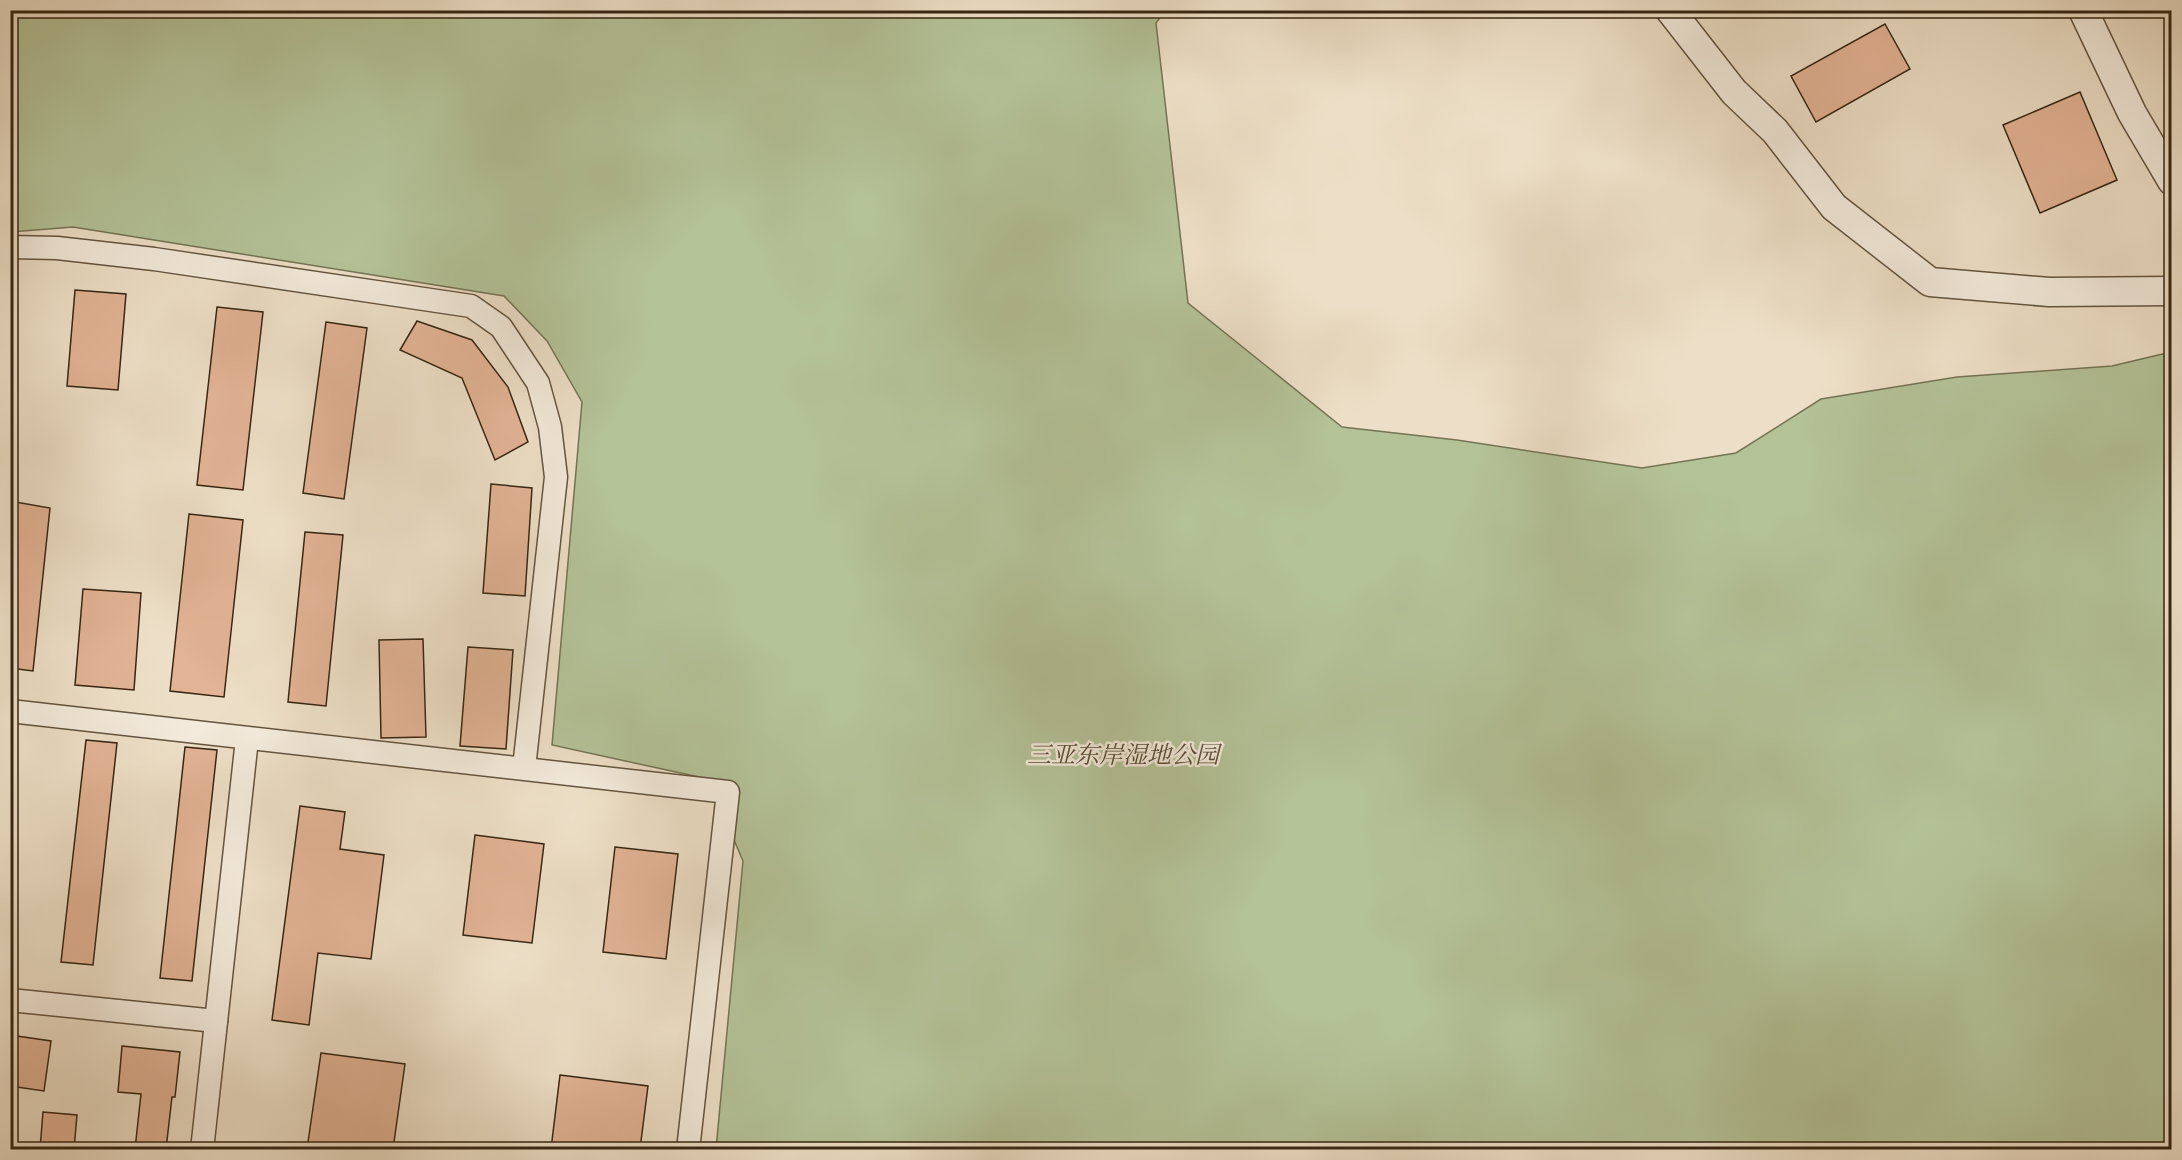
<svg xmlns="http://www.w3.org/2000/svg" width="2182" height="1160" viewBox="0 0 2182 1160" font-family="Alegreya,'Noto Serif SC',serif">
<rect width="100%" height="100%" fill="#eddfc7"/>
<filter id="stains"><feTurbulence type="fractalNoise" baseFrequency=".00333" numOctaves="4"/><feColorMatrix values="0 0 0 0 .2 0 0 0 0 .09 0 0 0 0 .02 0 0 0 .5 -.17"/></filter>
<radialGradient id="worn" r=".72"><stop offset=".6" stop-color="#630" stop-opacity="0"/><stop offset="1" stop-color="#630" stop-opacity=".3"/></radialGradient>
<path fill="#b4c298" stroke="#757455" stroke-width="1.5" d="M11 11H1165L1156 23 1188 303 1342 427 1457 440 1642 468 1736 453 1821 399 1957 377 2112 366 2171 352V1149H716L743 861 708 779 552 745 582 402 547 341 504 296 73 227 11 232Z"/>
<g fill="#e2b395" stroke="#362612" stroke-width="1.5">
<path d="M1885 24 1910 69 1816 122 1791 76Z"/>
<path d="M2080 92 2117 180 2040 213 2003 125Z"/>
<path d="M75 290 126 294 118 390 67 386Z"/>
<path d="M217 307 263 312 243 490 197 485Z"/>
<path d="M417 321 472 340 508 387 528 442 495 460 462 378 400 350Z"/>
<path d="M326 322 367 328 344 499 303 493Z"/>
<path d="M491 484 532 488 525 596 483 593Z"/>
<path d="M10 501 50 508 33 671 10 668Z"/>
<path d="M189 514 243 520 224 697 170 691Z"/>
<path d="M305 532 343 535 326 706 288 702Z"/>
<path d="M83 589 141 593 134 690 75 685Z"/>
<path d="M423 639 426 737 381 738 379 640Z"/>
<path d="M468 647 513 650 506 749 460 746Z"/>
<path d="M86 740 117 743 93 965 61 962Z"/>
<path d="M185 747 217 750 192 981 160 978Z"/>
<path d="M300 806 345 812 340 849 384 855 371 959 318 953 309 1025 272 1020Z"/>
<path d="M475 835 544 844 532 943 463 935Z"/>
<path d="M615 847 678 854 666 959 603 952Z"/>
<path d="M10 1035 51 1041 44 1091 10 1086Z"/>
<path d="M122 1046 180 1052 175 1097H172L166 1149H135L141 1094 118 1092Z"/>
<path d="M321 1053 405 1064 393 1149H307Z"/>
<path d="M560 1075 648 1086 640 1149H551Z"/>
<path d="M43 1112 77 1115 74 1149H40Z"/>
</g>
<g fill="none" stroke-linecap="round" stroke-linejoin="round">
<defs>
<g id="minor">
<path d="M10 247 57 248 154 259 471 306 501 327 538 383 550 427 556 477 524 768"/>
<path d="M10 711 728 792 688 1150"/>
<path d="M10 1000 216 1021"/>
<path d="M202 1150 247 739"/>
</g>
<g id="tertiary">
<path d="M1670 10 1734 92 1775 131 1834 207 1930 282 2049 292 2172 291"/>
<path d="M2083 10 2132 113 2172 181"/>
</g>
</defs>
<use href="#minor" stroke="#64543f" stroke-width="25"/>
<use href="#tertiary" stroke="#64543f" stroke-width="31"/>
<use href="#minor" stroke="#f3eadb" stroke-width="22"/>
<use href="#tertiary" stroke="#f3eadb" stroke-width="28"/>
</g>
<g text-anchor="middle" stroke-width="5" stroke-linejoin="round" paint-order="stroke">
<g font-size="24" font-style="italic" fill="#564d34" stroke="#f3eadb">
<text x="1123" y="763">三亚东岸湿地公园</text>
</g>
</g>
<rect width="2182" height="1160" fill="none" stroke="#eddfc7" stroke-width="36"/>
<rect x="12" y="12" width="2158" height="1136" fill="none" stroke="#362612" stroke-width="3"/>
<rect x="18" y="18" width="2146" height="1124" fill="none" stroke="#362612" stroke-width="1.5"/>
<rect width="100%" height="100%" filter="url(#stains)"/>
<rect width="100%" height="100%" fill="url(#worn)"/>
</svg>
